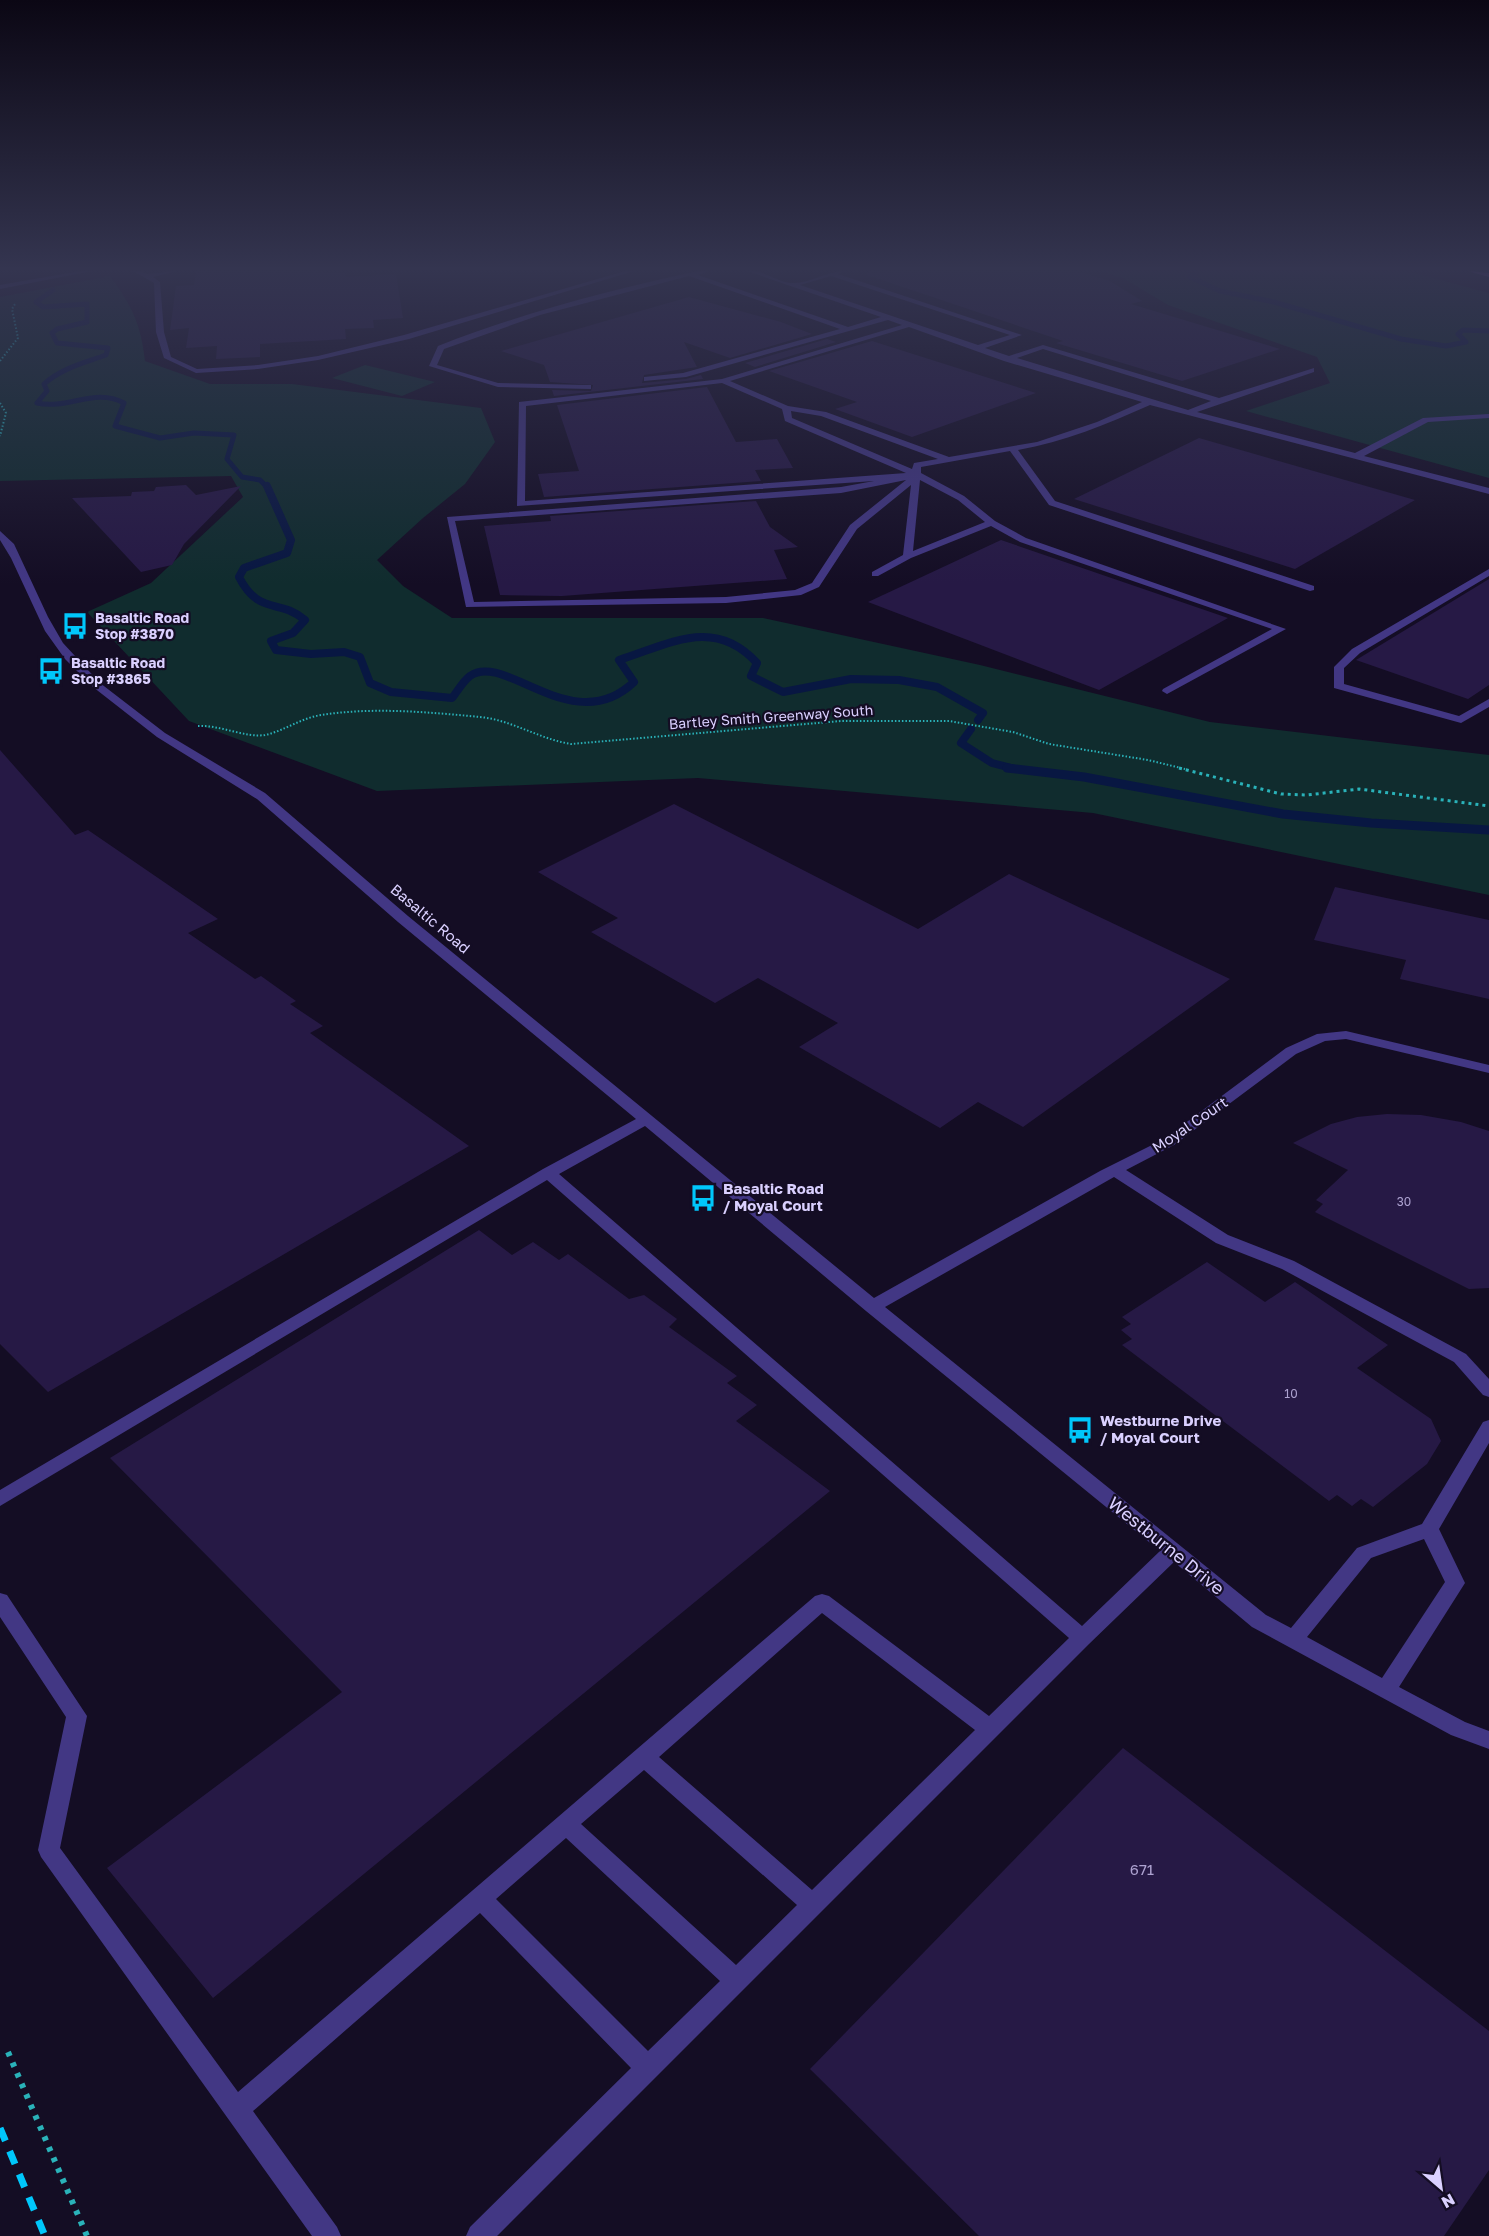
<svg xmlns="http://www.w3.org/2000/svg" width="1489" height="2236" viewBox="0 0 1489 2236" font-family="'Golos Text',sans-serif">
<rect width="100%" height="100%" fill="#140d24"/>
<g fill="#102c2e">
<path d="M1100 271H1407L1489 293V478L1246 411 1330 383 1317 357 1168 305 1123 278Z"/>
<path d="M110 276C132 306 141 324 145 361L210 384H292L481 408 495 442 465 484 423 518 377 560 403 586 452 618H763L980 665 1210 722 1489 755V895L1093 813 698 778 377 791 189 721 87 612 151 583 243 497 231 476 0 481V297Z"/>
<path d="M365 365 435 382 402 396 332 378Z"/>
</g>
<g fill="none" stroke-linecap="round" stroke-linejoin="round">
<g stroke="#081742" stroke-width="5">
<path d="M1190 271 1197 273 1190 277 1220 291 1274 302 1401 339 1446 346 1466 342 1458 334 1463 330 1489 331"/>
<path d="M53 290 36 302 43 307 87 304V322L57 329 52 333 57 343 108 348 106 355C84 363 62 368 44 384L47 391 37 403C68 410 95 387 124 403L115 426 160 438 194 433 234 435 227 459 242 477 260 480 268 488"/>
</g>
<g stroke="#081742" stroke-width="8">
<path d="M267 486 291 540 287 553 244 568 239 577C259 616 279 598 305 620L293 633 271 641 276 650 311 654 344 652 360 657 370 683 391 692 452 698C457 692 463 681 470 676 505 651 573 740 634 682L619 660C670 644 714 616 757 663L751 676 783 692 851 679 899 680 937 687 983 713 978 720"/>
<path d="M971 729 961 743 992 763 1015 769"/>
</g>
<path stroke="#081742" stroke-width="9" d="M1007 768 1084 777 1283 814 1371 823 1489 830"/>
</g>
<g fill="#261945">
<path d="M196 271H310L345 273 346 277 396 274 403 318 373 320 374 328 345 329 346 339 260 344V357L216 359 217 346 186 348 189 328 170 330 176 286 194 285Z"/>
<path d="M868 271H1077L1110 281 1142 301 1131 304 1280 349 1182 381 1056 343 1063 341 867 275Z"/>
<path d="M689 297 781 322 812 334 730 358 684 342 697 367 644 375 642 383 686 379 701 375 703 379 554 396 552 390 591 391 593 385 550 382 544 365 501 351Z"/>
<path d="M827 339 836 342 755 367 745 363Z"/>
<path d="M872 341 1036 393 912 437 835 409 857 402 769 371Z"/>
<path d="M707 387 736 442 777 439 793 468 755 470 761 481 544 497 538 474 579 471 557 405Z"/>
<path d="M1199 438 1415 500 1295 569 1074 499Z"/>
<path d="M186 485 196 495 241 486 184 544 172 565 141 572 72 498 131 496 132 492 154 491 156 487Z"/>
<path d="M756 501 770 527 798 547 774 550 787 579 562 596 500 595 484 526 551 521 550 516Z"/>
<path d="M1001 540 1228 618 1099 690 868 602Z"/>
<path d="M1489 579V685L1468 699 1356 660Z"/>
<path d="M0 750 75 835 88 830 218 919 188 933 255 979 261 976 296 1001 290 1004 323 1026 310 1033 469 1146 48 1392 0 1344Z"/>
<path d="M674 804 918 929 1009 874 1230 979 1023 1127 978 1102 940 1128 799 1047 838 1023 758 978 715 1003 591 932 618 918 538 872Z"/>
<path d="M1335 887 1489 920V999L1400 979 1406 960 1314 940Z"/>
<path d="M1387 1114 1421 1115 1461 1122 1489 1131V1288L1469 1289 1315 1212 1323 1204 1316 1200 1348 1170 1293 1143 1331 1124 1357 1117Z"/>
<path d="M479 1230 512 1255 533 1242 559 1260 568 1254 629 1299 644 1295 677 1319 669 1327 737 1376 727 1383 757 1405 736 1421 830 1491 213 1998 107 1868 342 1692 110 1458Z"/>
<path d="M1207 1262 1265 1302 1295 1282 1388 1345 1357 1368 1431 1419 1441 1441 1427 1464 1373 1507 1361 1499 1352 1506 1337 1495 1329 1501 1122 1345 1132 1339 1121 1330 1131 1324 1122 1317Z"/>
<path d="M1123 1748 1489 2031V2170L1444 2236H979L810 2069Z"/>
</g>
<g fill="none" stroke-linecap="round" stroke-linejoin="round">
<g stroke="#2ab2b9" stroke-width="2" stroke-dasharray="1.5 2" stroke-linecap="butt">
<path d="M0 361 18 338 12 309 15 304"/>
<path d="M0 403 6 413 0 436"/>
<path d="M198 726C221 725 245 738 265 735 284 731 301 718 321 715 372 707 428 712 480 717 512 720 539 739 571 744L841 721H949L1013 732 1049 744 1148 760 1185 769"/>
</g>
<path stroke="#2ab2b9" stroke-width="3" stroke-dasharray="3 4" stroke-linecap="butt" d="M1179 768 1281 794 1307 795 1359 789 1489 806"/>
<path stroke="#2ab2b9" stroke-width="6" stroke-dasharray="4.5 7" stroke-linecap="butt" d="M8 2052 87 2236"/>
<g fill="#423784" fill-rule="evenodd">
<path d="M80 271H92L0 289V285Z"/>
<path d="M133 271H140L147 274 177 271 153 277 160 282 164 332 171 357 197 369 258 365 318 356 404 335 625 271H634L409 339 318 360 258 369 196 373 164 358 156 332 154 283Z"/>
<path d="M698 271H708L698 275 848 327 881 317 747 271C763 269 777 283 793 283 808 284 827 271 844 271L838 274 1022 335 985 348 1009 356 1043 345 1219 398 1314 368V372L1197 412 1355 453 1423 418 1489 414V418L1428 422 1364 456 1489 488V494L1150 405C1107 424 1064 442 1018 450L1055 501 1314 586V590L1310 591 1049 505 1010 451 921 467V473L964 496 995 521 1026 538 1286 629 1167 694 1162 691 1163 689 1272 629 1020 542 991 526 911 558 878 576H872V572L903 555 911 485 857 529 819 587 801 595 726 603 466 607 447 517 841 487 874 481 517 506 519 402 722 379 902 325 888 320 686 377 644 381V377L683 373 840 329 689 276 540 315 444 349 437 365 498 383 588 385H591V389L498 387 429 366 438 346C522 313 610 290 698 271ZM831 276 1010 335 978 345 800 285ZM909 327 1004 361 1142 402 1097 422 1037 442 949 457 826 412 788 406 730 381ZM1043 349 1211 401 1188 410 1017 358ZM722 383 782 409 785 421 906 473 525 501 526 406ZM791 411 821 416 938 459 914 463 912 469 792 418ZM906 480 850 525 812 583 795 590 726 597 474 602 455 521 841 493ZM920 480 958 500 985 522 913 551Z"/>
<path d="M0 531 14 544 48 617 63 643 100 683 165 733 265 793 408 916 874 1298 1100 1171 1164 1139 1286 1048 1317 1034 1346 1031 1489 1065V1073L1346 1039 1325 1041 1296 1054 1174 1145 1126 1170 1228 1235 1294 1261 1466 1354 1489 1379V1397L1483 1395 1454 1362 1282 1269 1216 1243 1114 1177 885 1307 1266 1615 1291 1628 1357 1548 1422 1524 1483 1422 1489 1420V1443L1439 1529 1465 1583 1399 1687 1465 1722 1489 1731V1749L1451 1735 1252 1627 1174 1562 1089 1644 497 2236H466L470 2227 631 2068 480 1913 253 2111 337 2227 341 2236H312L41 1857 38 1850 66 1717 0 1617V1593L7 1595 87 1716 60 1848 238 2092 815 1596 822 1594 829 1596 989 1716 1069 1638 547 1180 0 1506V1490L543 1169 636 1119 398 922 257 799 157 737 93 687 65 659 45 631 11 558 0 540ZM645 1126 866 1311 1160 1551 1082 1626 559 1174ZM1424 1539 1445 1582 1382 1678 1307 1637 1371 1558ZM822 1613 975 1730 812 1890 659 1757ZM644 1770 797 1905 736 1965 581 1824ZM566 1838 720 1981 648 2051 496 1899Z"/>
<path d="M1489 569V576L1360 653 1344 668V684L1459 716 1489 699V707L1461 723 1334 688V667L1352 649Z"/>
</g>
<path fill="#d257ff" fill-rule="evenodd" d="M1470 271 1489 273V277L1471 272Z"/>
<path stroke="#00c7fb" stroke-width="7" stroke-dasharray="14 11" stroke-linecap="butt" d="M0 2128 45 2236"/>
</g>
<linearGradient id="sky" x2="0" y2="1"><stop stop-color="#0b0714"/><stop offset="0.46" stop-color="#343550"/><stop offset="1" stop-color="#343550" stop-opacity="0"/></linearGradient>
<rect width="1489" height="584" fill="url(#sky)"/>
<defs>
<symbol id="bus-bare" viewBox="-9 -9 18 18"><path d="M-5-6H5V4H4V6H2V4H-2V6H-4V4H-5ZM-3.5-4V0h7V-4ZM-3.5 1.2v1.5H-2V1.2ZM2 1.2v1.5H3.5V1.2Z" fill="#00c7fb" stroke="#140d24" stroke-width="2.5" paint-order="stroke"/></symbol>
</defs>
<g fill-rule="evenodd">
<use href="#bus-bare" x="56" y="607" width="38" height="38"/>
<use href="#bus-bare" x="32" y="652" width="38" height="38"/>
<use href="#bus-bare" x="684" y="1179" width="38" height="38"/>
<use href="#bus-bare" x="1061" y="1411" width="38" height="38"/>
</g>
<g text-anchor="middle" stroke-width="4.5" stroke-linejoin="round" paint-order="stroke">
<g font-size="12" fill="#ada2d0">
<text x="1404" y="1206">30</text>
<text x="1291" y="1398">10</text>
</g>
<g font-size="14" font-weight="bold" fill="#dad0ff" stroke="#140d24" text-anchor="start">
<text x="95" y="623">Basaltic Road<tspan x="95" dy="16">Stop #3870</tspan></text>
<text x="71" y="668">Basaltic Road<tspan x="71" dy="16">Stop #3865</tspan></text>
</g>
<g font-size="14" fill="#dad0ff" stroke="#140d24">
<text transform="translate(771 717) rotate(-4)" y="5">Bartley Smith Greenway South</text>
</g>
<g font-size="15" fill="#dad0ff" stroke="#140d24">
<text transform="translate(430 919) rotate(40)" y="5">Basaltic Road</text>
<text transform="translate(1190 1125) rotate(-34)" y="5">Moyal Court</text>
</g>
<g font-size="15" font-weight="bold" fill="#dad0ff" stroke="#140d24" text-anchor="start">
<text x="723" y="1194">Basaltic Road<tspan x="723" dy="17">/ Moyal Court</tspan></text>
<text x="1100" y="1426">Westburne Drive<tspan x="1100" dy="17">/ Moyal Court</tspan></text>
</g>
<g font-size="15" fill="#ada2d0">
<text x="1142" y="1875">671</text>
</g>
<g font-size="18" fill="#dad0ff" stroke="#140d24">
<text transform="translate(1166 1546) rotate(39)" y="6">Westburne Drive</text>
</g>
</g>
<g transform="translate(1441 2188) rotate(151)" stroke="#140d24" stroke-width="4.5" paint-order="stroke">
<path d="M0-4.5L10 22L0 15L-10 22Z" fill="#dad0ff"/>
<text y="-9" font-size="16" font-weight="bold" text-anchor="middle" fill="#dad0ff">N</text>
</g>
</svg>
